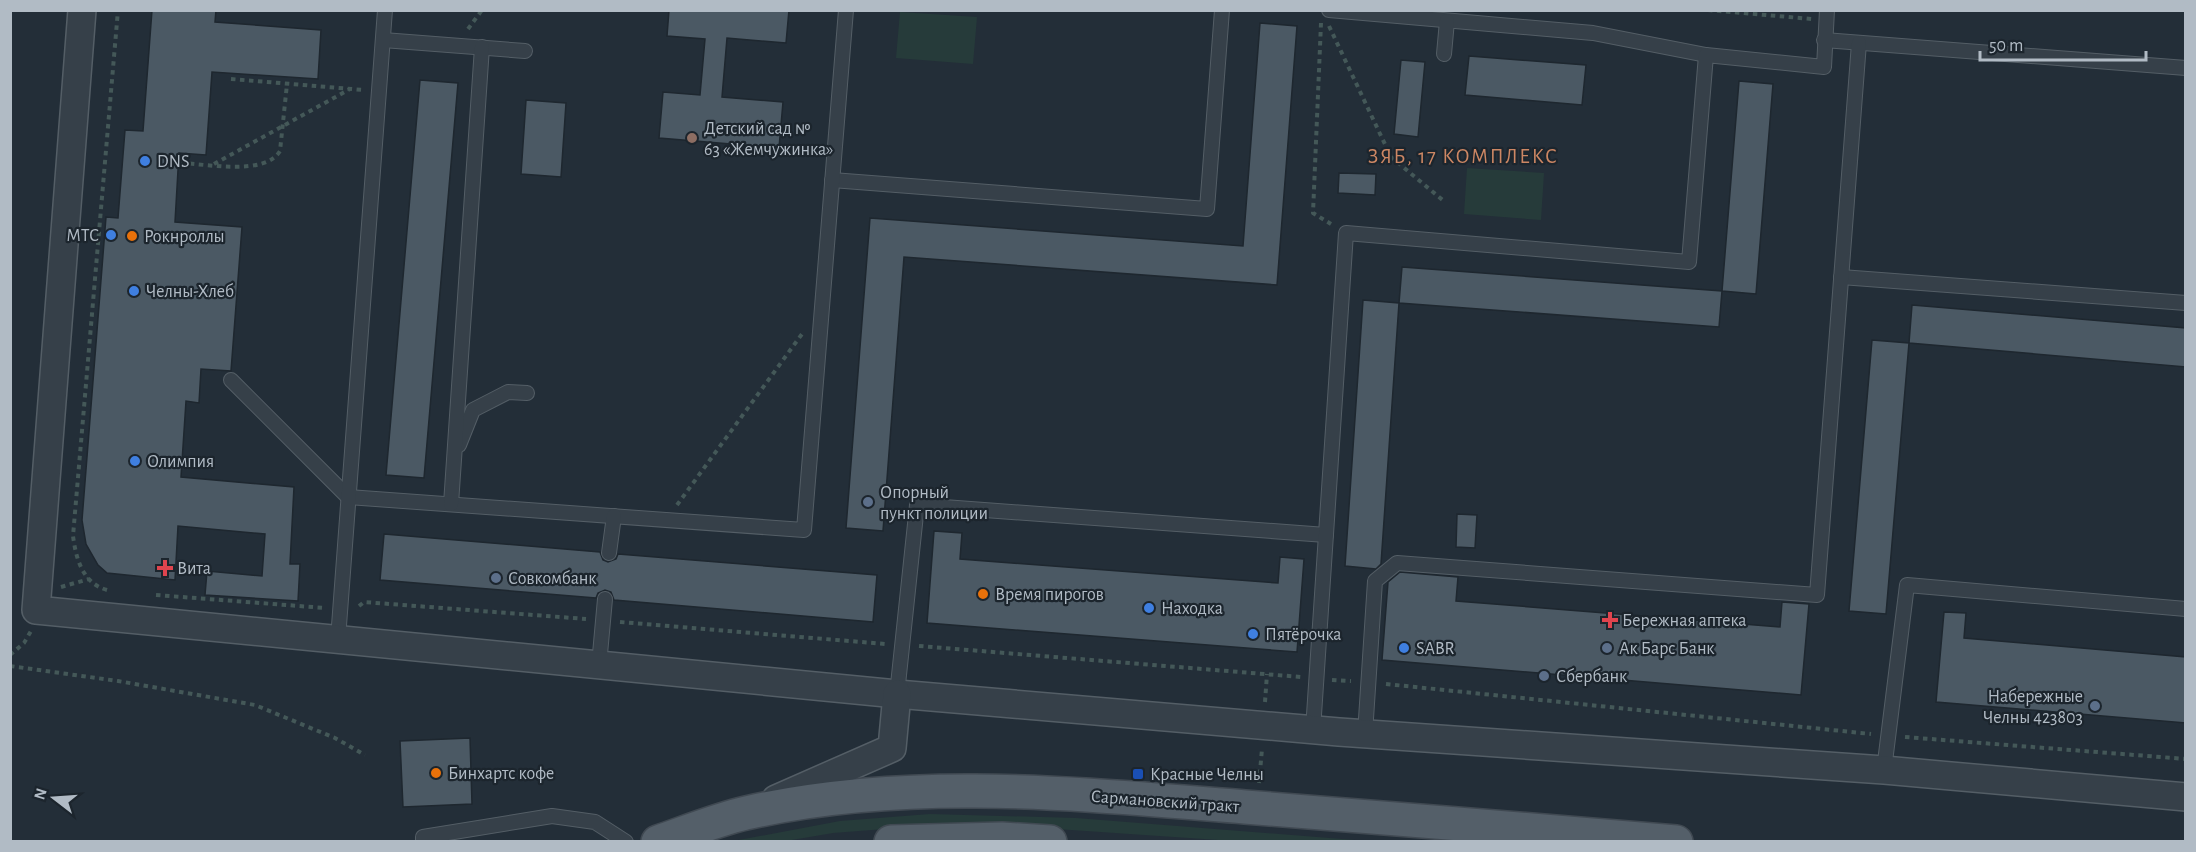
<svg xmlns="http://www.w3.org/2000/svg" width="2196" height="852" viewBox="0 0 2196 852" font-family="'Alegreya Sans',sans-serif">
<rect width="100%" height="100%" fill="#232e38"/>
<g fill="#263b3a">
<path d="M900 12 977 17 973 64 896 58Z"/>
<path d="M1467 168 1544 173 1541 220 1464 214Z"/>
<path d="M930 814 1076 818 1367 841H1233L997 825 924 826 833 833 786 841 728 842 840 821Z"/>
</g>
<g fill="#4b5964" stroke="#1e272f" stroke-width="1.5">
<path d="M152 10H216L215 22 321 30 318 79 212 72 206 155 179 153 175 222 242 227 231 371 201 369 199 403 186 401 181 477 294 487 290 564H300L298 601 205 595 207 571 262 576 265 534 178 526 175 580 107 573 98 565 86 544 82 520 106 217 118 218 125 130 143 131Z"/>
<path d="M669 10H789L786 43 727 38 722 97 783 102 779 148 659 138 663 92 700 95 705 39 667 36Z"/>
<path d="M1260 23 1297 26 1277 285 904 257 883 531 846 528 870 218 1243 246Z"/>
<path d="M1469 56 1586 65 1582 105 1465 95Z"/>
<path d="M1401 60 1425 62 1418 137 1394 134Z"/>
<path d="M420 80 458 83 424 478 386 475Z"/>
<path d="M1739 81 1773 84 1756 294 1722 291Z"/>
<path d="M526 100 566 103 561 177 521 174Z"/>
<path d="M1339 173 1376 174 1375 195 1338 193Z"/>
<path d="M1402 267 1722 291 1719 327 1399 303Z"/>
<path d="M1363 300 1399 303 1381 564 1376 569 1345 566Z"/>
<path d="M1912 305 2186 328V367L1909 343Z"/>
<path d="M1872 340 1909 343 1886 614 1849 611Z"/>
<path d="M1457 514 1477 515 1475 548 1456 547Z"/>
<path d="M934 531 962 533 960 559 1278 583 1280 557 1304 559 1297 652 927 623Z"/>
<path d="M384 534 600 552 603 560 608 562 616 559 618 554 877 575 873 622 614 600 611 592 605 590 598 593 596 598 380 580Z"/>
<path d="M1400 572 1458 577 1456 601 1780 627 1782 602 1809 604 1801 695 1382 660 1388 582Z"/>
<path d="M1944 612 1966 613 1964 638 2186 657V723L1936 702Z"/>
<path d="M470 738 472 804 403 807 400 741Z"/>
</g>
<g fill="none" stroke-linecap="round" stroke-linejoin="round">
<defs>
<g id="lane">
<path d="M1329 10 1593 33 1706 55"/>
<path d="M383 40 525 51"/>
<path d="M1824 40 2186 68"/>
<path d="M1444 54 1447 21"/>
<path d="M832 180 1207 209 1222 10"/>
<path d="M1841 277 2186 303"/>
<path d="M231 380 348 497 804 530 846 10"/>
<path d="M459 445 473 410 508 392 527 393"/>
<path d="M451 504 482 47"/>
<path d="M609 553 614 516"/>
<path d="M338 639 385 10"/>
<path d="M599 665 605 599"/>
<path d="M897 694 917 505 1326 535"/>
<path d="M1313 730 1346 233 1689 262 1706 55 1824 67 1827 10"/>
<path d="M1365 734 1375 581 1397 563 1817 595 1859 43"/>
<path d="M1884 770 1907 585 2186 609"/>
<path d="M423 842V837L552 816 595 822 626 842"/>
</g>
<g id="street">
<path d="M82 10 36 610 897 694 1339 732 1884 770 2186 797"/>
<path d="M776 799 892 748 897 694"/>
</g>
<g id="primary">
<path d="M658 842C687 832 716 820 746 813 910 776 1079 794 1245 807 1389 818 1532 830 1676 842"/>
<path d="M891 842 1002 839 1050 842"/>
</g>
</defs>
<use href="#lane" stroke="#545e66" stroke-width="16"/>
<use href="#street" stroke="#545e66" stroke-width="30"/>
<use href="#primary" stroke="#404952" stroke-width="36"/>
<g stroke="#445858" stroke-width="4" stroke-dasharray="4.5 4.5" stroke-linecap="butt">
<path d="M1708 10 1812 19"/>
<path d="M1321 23 1313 213 1331 224"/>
<path d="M1329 26 1391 157 1445 202"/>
<path d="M468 29 482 10"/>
<path d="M231 79 363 90"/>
<path d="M181 163C207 164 265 176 280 151L287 84"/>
<path d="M214 164 350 89"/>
<path d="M677 505 802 334"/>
<path d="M61 587 89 579"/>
<path d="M107 590C82 583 76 558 73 536L118 10"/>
<path d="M156 595 325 608"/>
<path d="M359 606 364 602 586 619"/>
<path d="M620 622 885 644"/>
<path d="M919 646 1301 677"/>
<path d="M10 655 24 643 31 631"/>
<path d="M10 666 118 681 255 705 335 738 365 755"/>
<path d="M1332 680 1351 681"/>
<path d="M1386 684 1871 734"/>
<path d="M1265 702 1267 674"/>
<path d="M1905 737 2186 759"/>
<path d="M1259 783 1262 749"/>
</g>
<use href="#lane" stroke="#364049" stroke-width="14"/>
<use href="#street" stroke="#364049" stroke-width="27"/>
<use href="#primary" stroke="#545f69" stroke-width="33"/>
</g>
<circle fill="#8d6e63" stroke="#1c252d" stroke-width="2" cx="692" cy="138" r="6"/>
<g fill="#3f7fe0" stroke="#1c252d" stroke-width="2">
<circle cx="145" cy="161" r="6"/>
<circle cx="111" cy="235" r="6"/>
<circle cx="134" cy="291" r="6"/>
<circle cx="135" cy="461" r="6"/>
<circle cx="1149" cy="608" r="6"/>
<circle cx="1253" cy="634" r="6"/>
<circle cx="1404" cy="648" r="6"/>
</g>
<g fill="#e8710a" stroke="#1c252d" stroke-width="2">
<circle cx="132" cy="236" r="6"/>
<circle cx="983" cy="594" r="6"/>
<circle cx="436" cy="773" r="6"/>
</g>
<g fill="#5c6f8a" stroke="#1c252d" stroke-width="2">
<circle cx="868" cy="502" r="6"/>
<circle cx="496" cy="578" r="6"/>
<circle cx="1607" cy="648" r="6"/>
<circle cx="1544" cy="676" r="6"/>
<circle cx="2095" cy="706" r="6"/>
</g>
<g fill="#e0444e" stroke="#1c252d" stroke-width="2">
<path d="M162 559h6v6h6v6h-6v6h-6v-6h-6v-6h6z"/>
<path d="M1607 611h6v6h6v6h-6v6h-6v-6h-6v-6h6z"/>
</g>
<rect fill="#1a4fb4" stroke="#1c252d" stroke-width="2" x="1132" y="768" width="12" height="12" rx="3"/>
<g text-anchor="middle" stroke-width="4.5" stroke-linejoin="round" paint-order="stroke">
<g font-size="18" fill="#b1bbc5" stroke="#1c252d" text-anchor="start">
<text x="704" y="134">Детский сад №<tspan x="704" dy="21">63 «Жемчужинка»</tspan></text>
<text x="157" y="167">DNS</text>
<text x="99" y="241" text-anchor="end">МТС</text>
<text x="144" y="242">Рокнроллы</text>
<text x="146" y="297">Челны-Хлеб</text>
<text x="147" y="467">Олимпия</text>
<text x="880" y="498">Опорный<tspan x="880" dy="21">пункт полиции</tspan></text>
<text x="177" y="574">Вита</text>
<text x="508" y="584">Совкомбанк</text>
<text x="995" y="600">Время пирогов</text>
<text x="1161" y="614">Находка</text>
<text x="1622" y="626">Бережная аптека</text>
<text x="1265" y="640">Пятёрочка</text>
<text x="1416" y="654">SABR</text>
<text x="1619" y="654">Ак Барс Банк</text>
<text x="1556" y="682">Сбербанк</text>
<text x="2083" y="702" text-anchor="end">Набережные<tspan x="2083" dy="21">Челны 423803</tspan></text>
<text x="448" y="779">Бинхартс кофе</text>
<text x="1150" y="780">Красные Челны</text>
</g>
<g font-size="18" fill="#b1bbc5" stroke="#1c252d">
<text transform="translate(1165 801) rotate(4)" y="6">Сармановский тракт</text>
</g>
<g font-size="21" letter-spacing="1.5" fill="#cd8764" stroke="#1c252d">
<text x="1463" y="163">ЗЯБ, 17 КОМПЛЕКС</text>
</g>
</g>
<rect width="2196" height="852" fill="none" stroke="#b1bbc5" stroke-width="24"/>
<g transform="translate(54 798) rotate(287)" stroke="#1c252d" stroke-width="4.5" paint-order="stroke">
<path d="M0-4.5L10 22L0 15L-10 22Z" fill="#b1bbc5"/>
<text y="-9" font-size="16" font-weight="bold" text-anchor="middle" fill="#b1bbc5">N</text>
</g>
<path d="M1980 51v9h166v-9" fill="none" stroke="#b1bbc5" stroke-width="3"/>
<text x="1989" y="51" font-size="18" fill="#b1bbc5" stroke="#1c252d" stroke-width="4.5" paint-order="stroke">50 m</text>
</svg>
